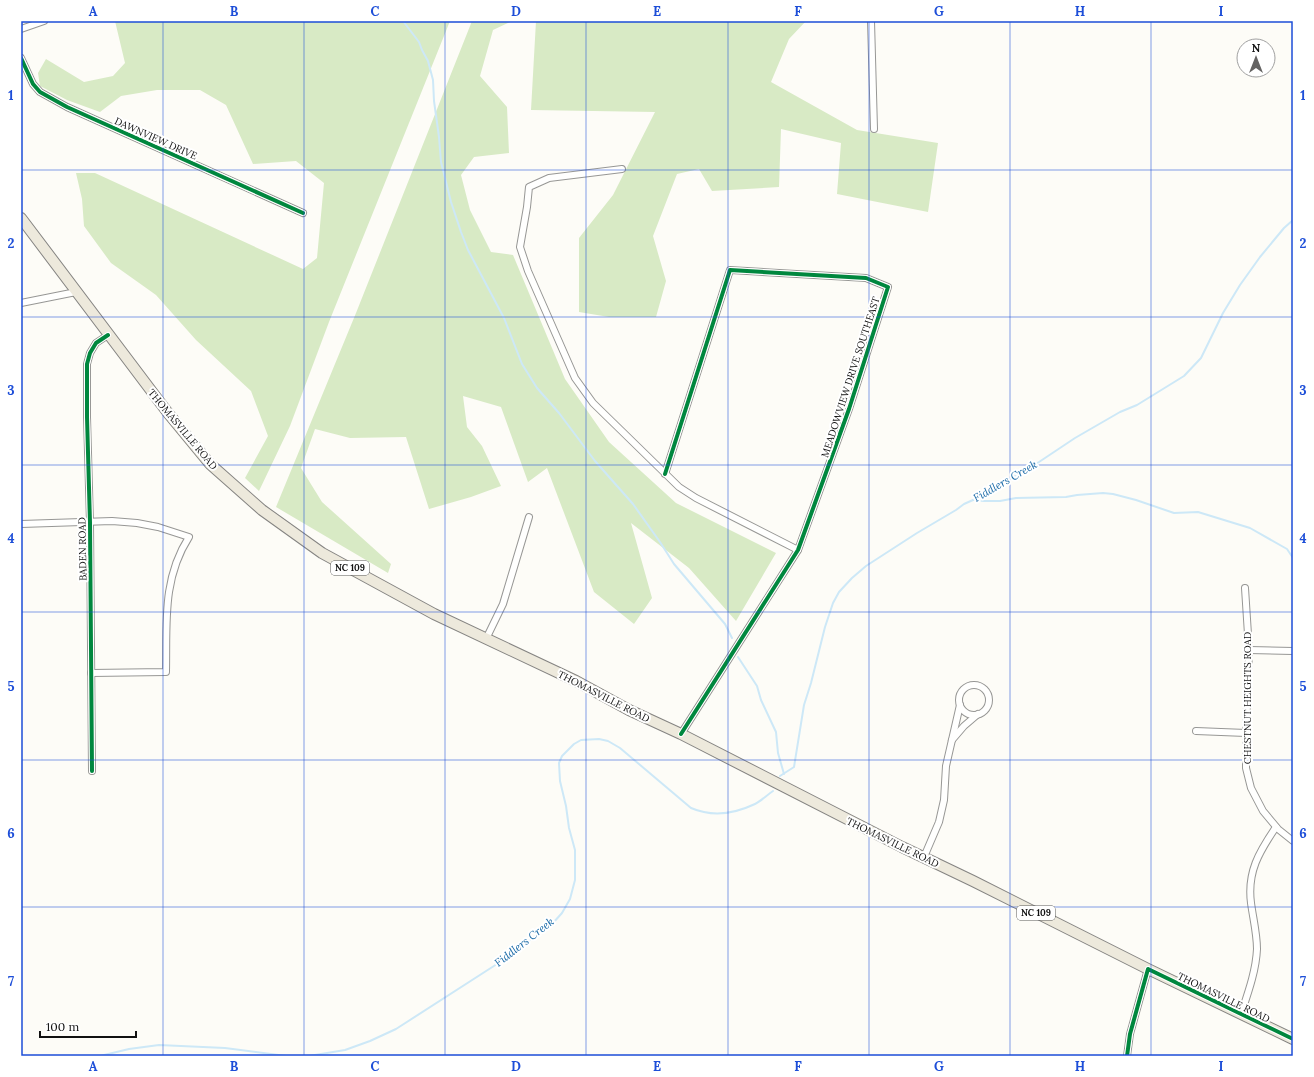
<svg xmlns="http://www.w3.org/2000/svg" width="1314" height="1077" viewBox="0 0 1314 1077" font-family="Lora,serif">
<rect width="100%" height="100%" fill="#fdfcf7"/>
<g fill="#d8eac5">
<path d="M115 21H450L329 322 290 426 259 491 245 478 268 436 251 391 196 340 156 295 111 263 84 226 82 199 76 173H95L303 269 317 258 324 183 296 161 253 164 226 105 200 90H157L121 96 100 112 67 100 40 86 38 73 46 59 84 82 113 76 125 63Z"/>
<path d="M472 21H521L510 22 493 30 480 76 507 107 509 153 474 157 461 175 470 210 491 252 513 255 565 379 609 442 676 503 776 553 736 621 689 568 631 523 652 598 634 624 594 592 547 468 528 482 501 407 463 396 467 427 482 446 501 486 471 497 429 509 406 437 350 438 315 429 301 468 322 502 391 564 388 573 276 507 356 313Z"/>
<path d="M536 21H806L789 39 771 82 857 130 938 143 928 212 837 194 841 143 781 129 779 187 712 191 699 169 677 174 653 236 666 281 656 317H609L579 312V238L613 195 655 112 531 110Z"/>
</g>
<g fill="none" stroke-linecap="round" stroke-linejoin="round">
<g stroke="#cde8f7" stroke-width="2">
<path d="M403 21 419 42 422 50 428 61 433 80 434 101 439 137 441 162 451 202 461 232 468 250 504 318 522 364 537 388 559 413 595 461 633 504 660 542 674 564 725 624 732 638"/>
<path d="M973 500 984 501H1000L1016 498 1066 497 1077 495 1103 493 1113 494 1136 500 1174 513 1198 512 1250 528 1287 549 1293 558"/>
<path d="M738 657 757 686 761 700 776 732 778 753 784 774"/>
<path d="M780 776 794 767 804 705 811 683 825 627 833 603 839 592 852 578 866 566 917 533 956 510 964 504 973 500 982 494 1039 462 1075 438 1120 412 1137 405 1184 376 1201 358 1223 313 1240 285 1260 257 1284 228 1293 220"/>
<path d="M100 1056 129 1049 159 1045 225 1048 286 1056H309L345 1050 370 1041 396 1029 497 964 553 923 562 913 570 899 575 880V850L569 828 566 806 560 781 559 763 562 756 574 744 581 740 599 739 608 741 620 748 691 808C712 817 734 814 755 804 761 801 767 795 773 791"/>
</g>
<defs>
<g id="street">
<path d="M871 21 874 129"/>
<path d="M21 29 44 21"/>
<path d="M21 58 33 84 40 92 67 107 303 213"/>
<path d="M622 169 549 178 529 187 527 207 520 247 528 271 575 378 593 403 679 487 696 498 798 550"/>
<path d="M21 303 76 292"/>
<path d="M665 474 730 270 866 278 888 287 849 409 798 550 681 734"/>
<path d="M21 524 112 521 137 523 158 527 189 537C162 579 167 624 166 672L91 673"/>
<path d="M1245 588 1249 650 1246 733V768L1251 788 1263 811 1278 829 1293 841"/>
<path d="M486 639 503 604 529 517"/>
<path d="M1249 650 1293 651"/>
<circle cx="974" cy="700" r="15"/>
<path d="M1196 731 1246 733"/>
<path d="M952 740 964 726 978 714"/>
<path d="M92 771 90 523 87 417V364L90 353 96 343 108 335"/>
<path d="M924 857 939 822 944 800 946 766 960 705"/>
<path d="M1241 1014C1248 993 1256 971 1257 949 1257 934 1253 918 1251 903 1247 872 1259 852 1276 827"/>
<path d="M1127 1056 1130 1034 1148 969"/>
</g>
<path id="primary" d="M21 218 168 413 210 464 262 510 322 553 434 614 576 681 629 710 681 734 902 847 973 881 1148 969 1293 1039"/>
</defs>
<use href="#street" stroke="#979795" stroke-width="8"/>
<use href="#primary" stroke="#858482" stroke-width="12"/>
<use href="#street" stroke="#fffffe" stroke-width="6"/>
<use href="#primary" stroke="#ede9dc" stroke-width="10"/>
<defs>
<g id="cycleway">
<path d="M21 58 33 84 40 92 67 107 303 213"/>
<path d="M665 474 730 270 866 278 888 287 849 409 798 550 681 734"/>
<path d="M92 771 90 523 87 417V364L90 353 96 343 108 335"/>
<path d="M1127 1056 1130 1034 1148 969 1293 1039"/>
</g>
</defs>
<use href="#cycleway" stroke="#fff" stroke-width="6"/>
<use href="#cycleway" stroke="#00873e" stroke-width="4"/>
</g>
<path fill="none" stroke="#1d4ed8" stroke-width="1" stroke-opacity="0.55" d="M163 21V1056M304 21V1056M445 21V1056M586 21V1056M728 21V1056M869 21V1056M1010 21V1056M1151 21V1056M21 170H1293M21 317H1293M21 465H1293M21 612H1293M21 760H1293M21 907H1293"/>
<g text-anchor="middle" stroke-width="4" stroke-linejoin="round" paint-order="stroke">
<g fill="#fff" stroke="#585858" stroke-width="1">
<rect x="331" y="561" width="38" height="14" rx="3"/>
<rect x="1017" y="906" width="38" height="14" rx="3"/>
</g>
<g font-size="9" font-weight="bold" fill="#111">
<text x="350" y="571">NC 109</text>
<text x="1036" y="916">NC 109</text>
</g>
<g font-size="10" fill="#111" stroke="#fff">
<text transform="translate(156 138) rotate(24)" y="4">DAWNVIEW DRIVE</text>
<text transform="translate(850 377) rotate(-72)" y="4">MEADOWVIEW DRIVE SOUTHEAST</text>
<text transform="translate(183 429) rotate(50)" y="4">THOMASVILLE ROAD</text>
<text transform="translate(82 549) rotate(-91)" y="4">BADEN ROAD</text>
<text transform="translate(604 696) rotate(27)" y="4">THOMASVILLE ROAD</text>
<text transform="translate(1247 698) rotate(-90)" y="4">CHESTNUT HEIGHTS ROAD</text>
<text transform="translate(893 842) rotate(26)" y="4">THOMASVILLE ROAD</text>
<text transform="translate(1224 997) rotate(26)" y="4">THOMASVILLE ROAD</text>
</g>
<g font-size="11" font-style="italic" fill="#1768a6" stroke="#fff">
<text transform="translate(1005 481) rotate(-30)" y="4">Fiddlers Creek</text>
<text transform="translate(524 942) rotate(-38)" y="4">Fiddlers Creek</text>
</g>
</g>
<rect width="1314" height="1077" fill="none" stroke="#ffffff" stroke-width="44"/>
<g transform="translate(1256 58)"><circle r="19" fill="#ffffff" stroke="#a0a0a0"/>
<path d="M0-3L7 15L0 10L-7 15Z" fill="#646362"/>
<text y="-6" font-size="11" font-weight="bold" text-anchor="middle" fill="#111111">N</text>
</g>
<path d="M40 1031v6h96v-6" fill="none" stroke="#111111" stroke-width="2"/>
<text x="46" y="1031" font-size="12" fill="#111111" stroke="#ffffff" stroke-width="3" paint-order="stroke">100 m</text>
<rect x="22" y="22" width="1270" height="1033" fill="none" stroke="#1d4ed8" stroke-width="1.5"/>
<g font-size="13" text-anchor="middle" font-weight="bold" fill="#1d4ed8">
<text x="93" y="16">A</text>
<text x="234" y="16">B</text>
<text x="375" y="16">C</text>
<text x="516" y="16">D</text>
<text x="657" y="16">E</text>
<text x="798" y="16">F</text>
<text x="939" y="16">G</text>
<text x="1080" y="16">H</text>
<text x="1221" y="16">I</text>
<text x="11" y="100">1</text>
<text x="1303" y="100">1</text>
<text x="11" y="248">2</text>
<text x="1303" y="248">2</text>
<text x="11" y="395">3</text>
<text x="1303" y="395">3</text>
<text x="11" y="543">4</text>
<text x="1303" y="543">4</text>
<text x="11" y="691">5</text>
<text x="1303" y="691">5</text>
<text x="11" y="838">6</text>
<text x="1303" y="838">6</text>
<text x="11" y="986">7</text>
<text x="1303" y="986">7</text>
<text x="93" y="1071">A</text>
<text x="234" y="1071">B</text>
<text x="375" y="1071">C</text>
<text x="516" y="1071">D</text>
<text x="657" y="1071">E</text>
<text x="798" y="1071">F</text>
<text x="939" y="1071">G</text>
<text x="1080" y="1071">H</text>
<text x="1221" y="1071">I</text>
</g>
</svg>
